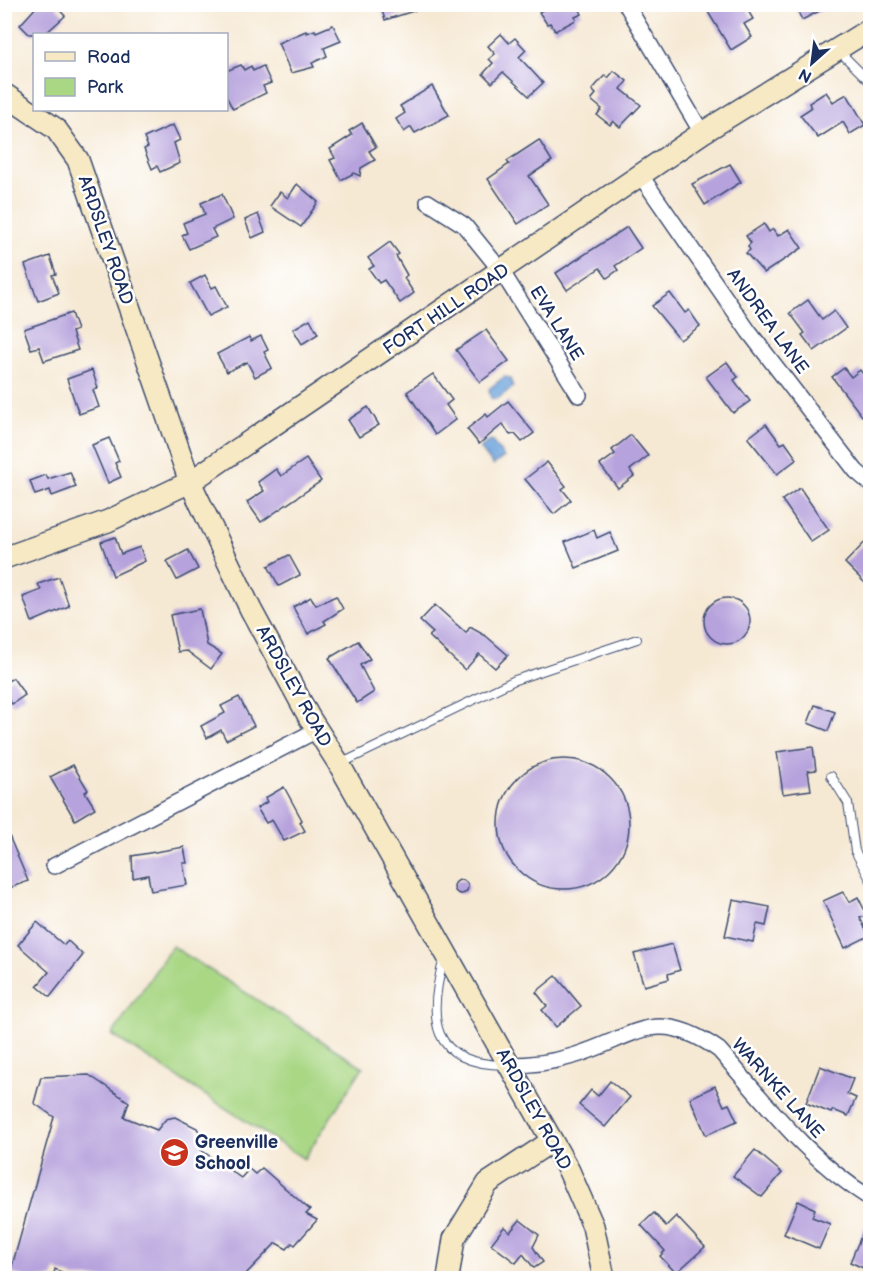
<svg xmlns="http://www.w3.org/2000/svg" width="875" height="1283" viewBox="0 0 875 1283" font-family="'Balsamiq Sans',sans-serif">
<rect width="100%" height="100%" fill="#fff"/>
<filter id="ink" filterUnits="userSpaceOnUse"><feTurbulence type="fractalNoise" baseFrequency=".0167" numOctaves="2"/><feDisplacementMap in="SourceGraphic" scale="12" xChannelSelector="R" yChannelSelector="G"/><feConvolveMatrix kernelMatrix="1 2 1 2 8 2 1 2 1" color-interpolation-filters="sRGB"/></filter>
<filter id="wash" filterUnits="userSpaceOnUse"><feTurbulence type="fractalNoise" baseFrequency=".008" numOctaves="4" result="noise"/><feDisplacementMap in="SourceGraphic" scale="24" xChannelSelector="R" yChannelSelector="G"/><feGaussianBlur stdDeviation="1.35" result="paint"/><feColorMatrix in="noise" values="0 0 0 0 0 0 0 0 0 0 0 0 0 0 0 0 0 1.4 0 .05"/><feComposite in="paint" operator="in"/></filter>
<g filter="url(#wash)">
<rect width="100%" height="100%" fill="#f6e9d4"/>
<path fill="#a9d784" stroke="#628371" stroke-width="1.5" d="M172 946 363 1067 304 1159 112 1035Z"/>
<g fill="#6fa5dd" stroke="#456a9e" stroke-width="1.5">
<path d="M504 377 510 378 513 387 497 399 491 398 489 389Z"/>
<path d="M491 440 504 457 493 465 480 448Z"/>
</g>
<g id="blocks">
<g fill="#b6a2dc">
<path d="M39 4H54L65 16 45 34H29L20 25Z"/>
<path d="M380 4H423V8L385 20Z"/>
<path d="M540 4H577L582 14 575 17 576 20 555 31 550 23 547 24 539 12 543 10Z"/>
<path d="M728 4H744L753 19 744 24 752 37 731 50 708 12 718 5 721 9Z"/>
<path d="M794 4H833L802 20Z"/>
<path d="M333 25 341 41 324 48 327 56 312 63 314 67 291 73 278 43 306 31 307 33 315 30 316 32Z"/>
<path d="M501 34 509 43 515 38 526 50 519 57 543 83 529 96 503 72 492 83 483 74 493 63 489 59 495 54 488 46Z"/>
<path d="M241 65 244 70 251 66 253 71 263 66 271 83 263 86 266 93 233 109 226 96V71Z"/>
<path d="M614 71 627 81 621 89 641 105 620 127 613 121 610 125 597 115 602 109 591 100 596 94 592 90 605 75 608 78Z"/>
<path d="M432 86 449 115 415 133 411 127 404 132 396 119 405 113 400 106Z"/>
<path d="M826 92 833 102 847 94 865 125 850 134 843 122 818 138 800 115 811 108 809 103Z"/>
<path d="M362 123 376 147 369 151 375 160 361 168 360 176 354 173 341 180 330 160 335 158 330 149 352 135 349 131Z"/>
<path d="M173 125 180 140 174 143 180 163 160 172 157 166 152 169 144 149 148 147 144 138Z"/>
<path d="M539 140 552 161 529 176 548 204 518 224 488 179 509 164 507 161Z"/>
<path d="M730 164 741 182 705 205 692 184Z"/>
<path d="M297 184 318 202 301 227 270 206 280 192 288 198Z"/>
<path d="M222 194 233 219 212 229 216 237 189 249 182 235 187 233 183 223 205 214 201 203Z"/>
<path d="M258 214 265 232 252 238 245 220Z"/>
<path d="M764 224 769 232 773 229 778 236 789 229 802 248 764 273 746 253 750 250 748 246 751 243 746 236Z"/>
<path d="M627 227 641 248 615 266 618 270 607 278 600 268 567 290 556 273Z"/>
<path d="M390 242 399 254 396 256 407 275 404 278 414 293 400 303 384 280 379 283 369 269 374 266 368 258Z"/>
<path d="M50 256 56 274 52 275 59 293 38 301 25 265Z"/>
<path d="M205 275 212 288 216 286 227 307 208 316 190 283Z"/>
<path d="M670 293 685 313 689 310 700 326 680 340 652 306Z"/>
<path d="M808 300 822 320 834 311 846 328 814 351 802 335 805 333 790 313Z"/>
<path d="M71 313 77 330 72 332 78 350 44 361 39 347 31 349 24 329Z"/>
<path d="M310 319 318 334 302 344 293 329Z"/>
<path d="M486 330 509 361 480 382 456 350Z"/>
<path d="M261 336 268 350 264 352 272 368 255 377 247 362 227 372 217 354 249 337 251 341Z"/>
<path d="M727 362 738 377 734 380 750 401 733 413 706 377Z"/>
<path d="M844 368 851 377 860 370 870 383V410L862 416 832 377Z"/>
<path d="M92 370 98 388 93 390 99 407 79 414 67 379Z"/>
<path d="M433 374 452 400 446 405 456 419 435 435 407 392Z"/>
<path d="M508 401 534 433 522 442 515 434 510 435 503 424 479 444 467 429 486 414 488 417Z"/>
<path d="M368 407 379 425 359 437 348 420Z"/>
<path d="M766 424 781 444 785 442 797 459 777 474 748 438Z"/>
<path d="M631 435 648 456 630 470 634 476 618 488 600 465 615 454 612 450Z"/>
<path d="M109 438 119 461 115 463 121 477 108 483 92 445Z"/>
<path d="M306 459 321 481 261 522 247 502 264 491 258 482 276 469 281 476Z"/>
<path d="M547 462 566 486 562 489 571 500 554 514 525 479Z"/>
<path d="M70 472 76 487 52 496 50 490 35 495 30 481 46 475 48 479Z"/>
<path d="M800 488 829 530 811 542 782 500Z"/>
<path d="M594 530 597 538 610 532 618 551 576 568 565 542Z"/>
<path d="M115 537 121 554 140 547 145 561 113 576 101 542Z"/>
<path d="M870 537V588L845 563Z"/>
<path d="M188 550 198 569 177 580 167 561Z"/>
<path d="M289 555 300 575 279 586 268 566Z"/>
<path d="M59 577 69 606 32 622 23 597 41 590 38 584Z"/>
<path d="M336 596 343 609 324 621 326 624 308 634 293 607 311 597 316 605Z"/>
<circle cx="727" cy="621" r="23"/>
<path d="M435 605 466 633 470 627 486 636 508 655 495 668 479 654 465 670 429 636 433 633 420 621Z"/>
<path d="M200 609 207 645 222 654 211 669 187 651 178 652 170 615Z"/>
<path d="M358 641 370 659 360 665 374 692 357 703 329 658Z"/>
<path d="M13 678 25 695 12 704 4 694V683Z"/>
<path d="M239 697 254 726 226 740 221 730 207 738 201 726 225 713 221 706Z"/>
<path d="M815 705 835 712 828 731 808 723Z"/>
<path d="M813 747 816 770 808 771 811 790 783 794 777 752Z"/>
<circle cx="564" cy="824" r="65"/>
<path d="M73 765 88 790 85 792 95 808 75 820 50 777Z"/>
<path d="M284 787 302 820 300 822 305 831 284 841 272 820 266 823 257 808 267 802 265 798Z"/>
<path d="M4 824 28 881 4 890Z"/>
<path d="M184 847 187 863H183L187 885 151 891 148 875 133 878 132 856Z"/>
<circle cx="461" cy="887" r="7"/>
<path d="M843 892 849 902 858 897 867 915 860 918 869 936 845 948 823 901Z"/>
<path d="M733 900 770 907 766 926 757 924 753 942 725 936Z"/>
<path d="M37 922 64 945 68 941 83 955 50 997 37 986 49 972 18 945Z"/>
<path d="M672 944 680 970 668 974 669 979 644 986 634 954Z"/>
<path d="M556 976 581 1006 556 1027 542 1010 547 1006 536 992Z"/>
<path d="M820 1066 853 1079 847 1094 856 1098 848 1116 833 1110 831 1113 806 1103Z"/>
<path d="M89 1075 129 1102 124 1117 157 1130 166 1119 175 1117 197 1128 202 1138 201 1150 241 1178 249 1169 255 1174 262 1168 310 1210 306 1214 317 1220 295 1245 292 1243 287 1249 276 1243 242 1278H75L55 1269 53 1278H28L10 1273 54 1117 34 1103 41 1077Z"/>
<path d="M610 1081 630 1097 605 1127 579 1105 591 1090 598 1096Z"/>
<path d="M715 1086 724 1106 729 1104 737 1121 706 1135 690 1098Z"/>
<path d="M755 1150 782 1173 762 1197 733 1176Z"/>
<path d="M798 1201 815 1209 812 1217 830 1224 819 1249 784 1234Z"/>
<path d="M654 1213 666 1226 676 1216 705 1247 676 1273 660 1256 665 1251 641 1225Z"/>
<path d="M870 1215V1271L850 1262Z"/>
<path d="M520 1220 539 1235 533 1247 543 1262 534 1268 523 1254 516 1263 491 1244 504 1227 510 1232Z"/>
</g>
</g>
</g>
<g filter="url(#ink)">
<use href="#blocks" fill-opacity="0" stroke="#3c4b70" stroke-width="1.5"/>
<g fill="none" stroke-linecap="round" stroke-linejoin="round">
<defs>
<g id="lane">
<path d="M838 50 870 82"/>
<path d="M340 764 515 680 637 639"/>
<path d="M831 776 848 803 855 851 870 879"/>
<path d="M444 958C427 1019 430 1064 505 1065"/>
</g>
<g id="street">
<path d="M626 4 702 133"/>
<path d="M641 176 749 332 856 471 870 483"/>
<path d="M428 202 464 225 502 272 579 395"/>
<path d="M54 866 317 730"/>
<path d="M510 1065C531 1065 553 1062 573 1056 636 1037 654 1005 719 1050 766 1103 809 1161 870 1198"/>
</g>
<g id="secondary">
<path d="M4 94 56 129 78 160 190 482 251 610 309 717 339 764 569 1171 593 1226 604 1278"/>
<path d="M4 558 108 521 190 482 702 133 870 29"/>
<path d="M448 1278 454 1239 488 1183 552 1141"/>
</g>
</defs>
<use href="#lane" stroke="#3c4b70" stroke-width="10"/>
<use href="#street" stroke="#3c4b70" stroke-width="18"/>
<use href="#secondary" stroke="#3c4b70" stroke-width="24"/>
<use href="#lane" stroke="#fff" stroke-width="8"/>
<use href="#street" stroke="#fff" stroke-width="15"/>
<use href="#secondary" stroke="#f7e9c3" stroke-width="21"/>
</g>
</g>
<defs>
<symbol id="school-disc" viewBox="-11 -11 22 22"><circle r="9.5" fill="#c8321e" stroke="#fff"/><path d="M0-5L7-2L0 1L-7-2ZM-4 1L0 2.5L4 1V4Q0 6-4 4Z" fill="#fff"/></symbol>
</defs>
<g fill-rule="evenodd">
<use href="#school-disc" x="158" y="1136" width="33" height="33"/>
</g>
<g text-anchor="middle" stroke-width="5" stroke-linejoin="round" paint-order="stroke">
<g font-size="18" fill="#1b2f5e" stroke="#fff">
<text transform="translate(106 240) rotate(71)" y="6">ARDSLEY ROAD</text>
<text transform="translate(446 309) rotate(-34)" y="6">FORT HILL ROAD</text>
<text transform="translate(768 321) rotate(54)" y="6">ANDREA LANE</text>
<text transform="translate(557 323) rotate(58)" y="6">EVA LANE</text>
<text transform="translate(294 686) rotate(61)" y="6">ARDSLEY ROAD</text>
<text transform="translate(778 1088) rotate(48)" y="6">WARNKE LANE</text>
<text transform="translate(534 1109) rotate(61)" y="6">ARDSLEY ROAD</text>
</g>
<g font-size="18" font-weight="bold" fill="#1b2f5e" stroke="#fff" text-anchor="start">
<text x="195" y="1148">Greenville<tspan x="195" dy="21">School</tspan></text>
</g>
</g>
<rect width="875" height="1283" fill="none" stroke="#fff" stroke-width="24"/>
<rect x="33" y="33" width="195" height="78" fill="#ffffff" stroke="#a4acbf" stroke-width="1.5"/>
<rect x="45" y="52" width="30" height="9" fill="#f7e9c3" stroke="#a4acbf" stroke-width="1.5"/>
<text x="87" y="63" font-size="18" fill="#1b2f5e">Road</text>
<rect x="45" y="78" width="30" height="18" fill="#a9d784" stroke="#a4acbf" stroke-width="1.5"/>
<text x="87" y="93" font-size="18" fill="#1b2f5e">Park</text>
<g transform="translate(812 63) rotate(208)" stroke="#ffffff" stroke-width="4.5" paint-order="stroke">
<path d="M0-4.5L10 22L0 15L-10 22Z" fill="#1b2f5e"/>
<text y="-9" font-size="16" font-weight="bold" text-anchor="middle" fill="#1b2f5e">N</text>
</g>
</svg>
